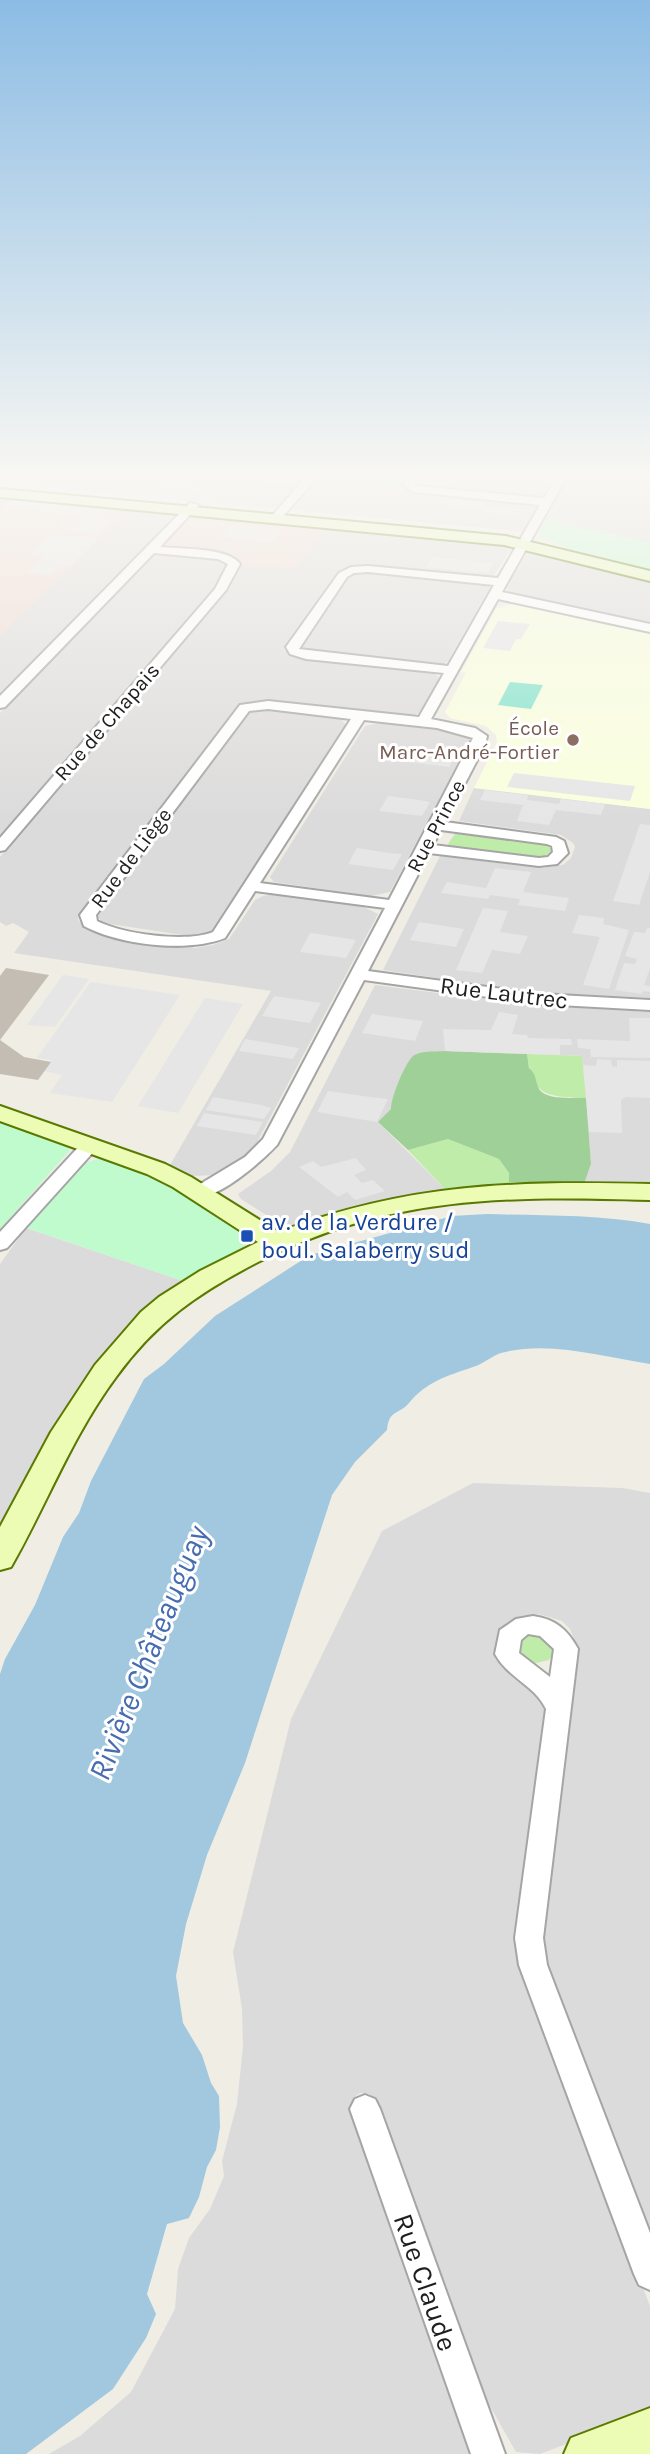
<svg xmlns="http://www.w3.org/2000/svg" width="650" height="2454" viewBox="0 0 650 2454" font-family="Karla,sans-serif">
<rect width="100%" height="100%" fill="#efede4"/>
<g fill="#dcdbdb">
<path d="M160 476H260L251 487 293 491 278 507 272 508 139 496Z"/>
<path d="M420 476H555L544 496 535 498 415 486 414 483Z"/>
<path d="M569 476H650V543L545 520Z"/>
<path d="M316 481 403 486 412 491 538 506 525 530 519 531 293 510 292 508Z"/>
<path d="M129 509 176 515 0 695V635Z"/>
<path d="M327 528 500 544 511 549 493 577 365 566 350 567 337 572 285 644 284 650 302 657 433 672 439 678 420 712 415 715 400 717 264 702 236 707 79 914 78 919 84 928 95 933 195 948 213 945 229 939 255 900 263 896 275 894 362 906 378 914 255 1146 242 1159 216 1175 192 1176 170 1165 271 991 14 953 29 932 13 923 6 926 0 922V857L230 588 241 566 294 568Z"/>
<path d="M159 553 218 559 227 564 216 587 0 836V713L150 556Z"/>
<path d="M527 553 650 580V625L509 594 507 588Z"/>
<path d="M365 571 484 584 490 587 448 661 443 665 300 649 299 646 348 576 354 572Z"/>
<path d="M255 709 339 717 346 725 213 931 204 935 190 936 103 923 98 917 100 913 246 715Z"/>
<path d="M378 723 459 731 471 738 390 892 371 896 274 882 270 877 365 726Z"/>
<path d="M474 788 650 809V998L533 992 383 970 440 856 541 868 563 865 571 858 575 847 573 843 561 835 459 821Z"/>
<path d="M375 985 532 1005 650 1012V1188L584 1184 591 1164 582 1056 446 1051 387 1116 378 1122 446 1190 286 1230 270 1227 272 1220 268 1216 241 1199 238 1194 271 1171 290 1152Z"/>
<path d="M26 1228 186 1282 151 1311 0 1541V1264Z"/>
<path d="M473 1483 622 1488 650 1493V2242L541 1949 570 1700 576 1666 575 1642 570 1629 562 1621 539 1614 520 1616 506 1625 499 1632 496 1644 497 1654 538 1690 548 1710 519 1956 525 1983 650 2306V2412L540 2454 516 2452 475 2380 370 2094 360 2093 354 2097 355 2108 477 2454H49L80 2436 131 2392 175 2309 178 2269 189 2238 210 2209 224 2176 222 2161 237 2104 243 2046 242 2009 233 1952 291 1719 382 1531Z"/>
</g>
<g fill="#f1d8d2">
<path d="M0 476H160L139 496 0 482Z"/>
<path d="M0 497 129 509 0 635Z"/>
<path d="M194 515 327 528 295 568 241 566 239 559 229 555 163 546 188 517Z"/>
</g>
<path fill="#faffdd" d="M511 604H525L650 632V809L474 788 497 742 496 735 486 726 450 718 445 712 466 673 461 672 496 609Z"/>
<path fill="#ccc" d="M260 476H306L293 491 250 487Z"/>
<g fill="#bfeca8">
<path d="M457 831 547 844 552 850 545 856 534 857 450 846 448 844Z"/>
<path d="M527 1054 582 1056 586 1098C547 1096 533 1098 527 1054Z"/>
<path d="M448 1139 499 1159 509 1173 584 1184H508L446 1190 408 1150Z"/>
<path d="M529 1633C541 1634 551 1639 555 1650L549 1660 536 1663C521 1658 518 1650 522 1635Z"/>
</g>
<path fill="#9fd097" d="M445 1051 527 1054 529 1068C537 1075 535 1081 539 1089 547 1101 573 1097 586 1098L591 1164 584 1184 509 1182V1173L499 1159 448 1139 408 1150 378 1122 391 1109C391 1097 404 1066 412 1057 419 1050 436 1052 445 1051Z"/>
<g fill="#bffbcd">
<path d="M320 476H408L403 486 316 481Z"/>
<path d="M545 520 650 543V573L600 561 539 537Z"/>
<path d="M0 1120 67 1144 70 1150 0 1229Z"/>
<path d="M104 1157 158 1177 245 1232 244 1250 186 1282 27 1228 85 1163Z"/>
</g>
<path fill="#7fe2ca" d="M510 682 543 685 531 709 498 705Z"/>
<g fill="#e6e6e6">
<path d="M166 481 204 485 189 500 150 496Z"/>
<path d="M443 498 486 502 481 511 504 506 522 510 509 517 481 511 480 510 449 507 451 503 440 502Z"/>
<path d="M12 500 110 509 101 518 113 519 98 534 70 531 71 529 58 528 67 520 80 521 84 516 38 512 40 509H2Z"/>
<path d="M231 525 273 529 272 531 280 532 272 542 264 543 221 537Z"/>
<path d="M50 534 65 536 99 538 70 567 61 566 51 575 26 573 44 556 29 554Z"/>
<path d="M433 557 493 563 488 573 426 567Z"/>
<path d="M498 621 530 624 521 639H516L510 651 483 648Z"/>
<path d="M416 749 435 751 456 753 449 767 408 762Z"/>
<path d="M514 773 635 786 630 801 507 787Z"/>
<path d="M485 790 528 795 527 800 559 804 561 799 605 804 601 815 556 810 549 825 517 821 523 805 480 800Z"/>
<path d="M388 796 419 800 430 802 422 816 379 811Z"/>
<path d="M640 824 650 825V872L639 905 613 901Z"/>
<path d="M357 848 389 853 402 854 393 870 348 864Z"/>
<path d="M495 868 531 872 523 892 569 898 565 911 518 905 520 899 490 895 488 899 441 893 447 882 486 888Z"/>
<path d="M483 908 508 911 500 932 528 936 520 954 492 950 482 973 456 970Z"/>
<path d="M579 915 604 918 603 924 629 930 609 989 583 985 600 937 572 933Z"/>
<path d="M419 922 432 924 464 929 456 947 410 940Z"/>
<path d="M647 928H650V968L644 985 650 986V992L643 991 642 994 615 990 624 963 635 964 637 959 625 956 634 932 645 933Z"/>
<path d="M310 933 318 934 356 940 346 958 300 952Z"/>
<path d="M63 975 89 979 55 1027 27 1025Z"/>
<path d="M91 982 180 995 112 1102 50 1093 62 1075 44 1071 51 1060 37 1058Z"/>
<path d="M274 996 321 1003 310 1023 262 1016Z"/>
<path d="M205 998 243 1004 178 1113 138 1106Z"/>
<path d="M499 1012 518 1015 512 1034 527 1035 528 1038 571 1039 572 1045H560V1055L445 1051 443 1029 491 1030Z"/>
<path d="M372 1014 400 1018 423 1021 415 1041 362 1033Z"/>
<path d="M629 1018H650V1058L591 1057 590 1049 578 1048 577 1039 630 1041Z"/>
<path d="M245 1039 299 1048 293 1059 239 1051Z"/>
<path d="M597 1059 611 1060 612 1066 617 1067V1060L650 1061V1098L626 1097 621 1100 622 1133 589 1132 583 1065 596 1066Z"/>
<path d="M328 1091 370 1097 388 1099 377 1122 317 1112Z"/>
<path d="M213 1097 261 1105 271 1108 264 1119 206 1110Z"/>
<path d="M204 1113 263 1122 256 1135 197 1126Z"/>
<path d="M356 1158 366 1170 354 1175 362 1183 373 1180 385 1191 355 1200 347 1192 338 1197 299 1167 313 1161 321 1167Z"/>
</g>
<path fill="#a2c8df" d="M487 1214C542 1216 595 1214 650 1224V1364C603 1357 549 1340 501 1353 492 1356 483 1364 473 1367 447 1376 426 1382 409 1403 399 1415 389 1409 387 1430L355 1462 332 1495 245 1763 207 1855 186 1924 176 1976 183 2023 202 2055 211 2083 219 2096 220 2127 216 2150 207 2167 199 2197 189 2218 167 2224 147 2294 156 2314 146 2338 113 2389 26 2454H0V1674L5 1659 35 1605 63 1537 79 1513 91 1481 144 1379 164 1364 215 1316 310 1255 452 1216Z"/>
<path fill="#c4bdb3" d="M6 968 49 975 0 1040 24 1057 51 1062 38 1080 0 1074V976Z"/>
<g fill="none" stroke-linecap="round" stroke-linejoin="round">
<defs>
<g id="street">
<path d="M307 476H318L279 521H271V517Z"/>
<path d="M409 476H419L414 484 416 486 544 498 557 476H567L502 592 650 624V632L498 599 431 719 475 728 487 736 485 745 445 822 556 837 564 841 568 853 557 864 539 866 429 853 368 971 540 994 650 1000V1010L540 1004 364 980 277 1145C262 1161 215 1203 192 1197L190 1193 192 1189 245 1157 263 1139 385 908 255 891 225 938C188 953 119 945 84 926L80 915 240 705 268 701 419 717 444 673 306 659 290 654 286 647 339 573 351 567 368 566 498 578 540 505 413 492 403 485ZM368 572 494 585 448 666 299 649 347 577 354 573ZM268 709 351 719 213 932C186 943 123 934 97 921L96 915 249 711ZM364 720 437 728 473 738 389 900 260 883ZM441 830 547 844 552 846 553 852 548 857 539 858 433 845Z"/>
<path d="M190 503 199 505 160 547C179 549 228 547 240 564L226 590 5 850 0 851V838L215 589 228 564 218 559 154 553 5 707 0 708V696Z"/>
<path d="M90 1140 99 1145 96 1149 7 1248 0 1250V1232L84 1141Z"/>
<path d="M533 1616C555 1619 567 1629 578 1649L543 1938 547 1965 650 2233V2290L639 2285 634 2274 519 1965 515 1938 546 1709C535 1685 508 1678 495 1654L500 1630 516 1619ZM528 1634 540 1636 554 1649 550 1677 519 1653 521 1640Z"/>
<path d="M365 2095 375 2099 380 2109 505 2454H471L350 2109 355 2099Z"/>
</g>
<g id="secondary">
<path d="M0 489 506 536 650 571V581L504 545 0 497Z"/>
<path d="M0 1106 165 1164 191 1177 279 1232C408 1183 514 1181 650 1184V1200C505 1196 391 1195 258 1262 198 1293 156 1322 116 1377 72 1436 47 1504 11 1567L0 1570V1527L51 1432 95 1365 141 1312 159 1297 200 1271 258 1242 173 1187 147 1174 0 1121Z"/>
<path d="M650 2408V2454H564L571 2438Z"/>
</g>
</defs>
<use href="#street" stroke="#a5a5a5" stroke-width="4"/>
<use href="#secondary" stroke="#5a7901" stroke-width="4"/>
<use href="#street" fill="#fff" fill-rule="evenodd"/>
<use href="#secondary" fill="#edfcb5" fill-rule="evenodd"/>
</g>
<linearGradient id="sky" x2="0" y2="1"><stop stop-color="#8cbce4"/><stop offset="0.58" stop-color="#f8f7f3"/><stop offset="1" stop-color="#f8f7f3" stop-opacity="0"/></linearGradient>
<rect width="650" height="820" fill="url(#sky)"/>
<circle fill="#8d6e63" stroke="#fff" stroke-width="2.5" cx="573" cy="740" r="7"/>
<rect fill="#1a4fb4" stroke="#fff" stroke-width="2.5" x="240" y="1229" width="14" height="14" rx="3.5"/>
<g text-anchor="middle" stroke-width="6" stroke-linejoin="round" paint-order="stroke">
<g font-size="21" fill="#1e1e1e" stroke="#fff">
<text transform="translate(107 722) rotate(-49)" y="7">Rue de Chapais</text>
<text transform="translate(436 826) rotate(-62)" y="7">Rue Prince</text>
<text transform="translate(131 858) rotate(-53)" y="7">Rue de Liège</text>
</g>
<g font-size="21" fill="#785e54" stroke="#fff" text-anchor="end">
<text x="559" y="735">École<tspan x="559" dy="24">Marc-André-Fortier</tspan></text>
</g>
<g font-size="24" fill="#1e1e1e" stroke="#fff">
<text transform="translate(504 993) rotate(7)" y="8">Rue Lautrec</text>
</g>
<g font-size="24" fill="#164399" stroke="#fff" text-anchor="start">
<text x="261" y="1230">av. de la Verdure /<tspan x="261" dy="28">boul. Salaberry sud</tspan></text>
</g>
<g font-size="28" fill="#1e1e1e" stroke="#fff">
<text transform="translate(426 2282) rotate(71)" y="10">Rue Claude</text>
</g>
<g font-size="32" font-style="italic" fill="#476cb1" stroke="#fff">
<text transform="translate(148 1653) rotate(-68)" y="11">Rivière Châteauguay</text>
</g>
</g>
</svg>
